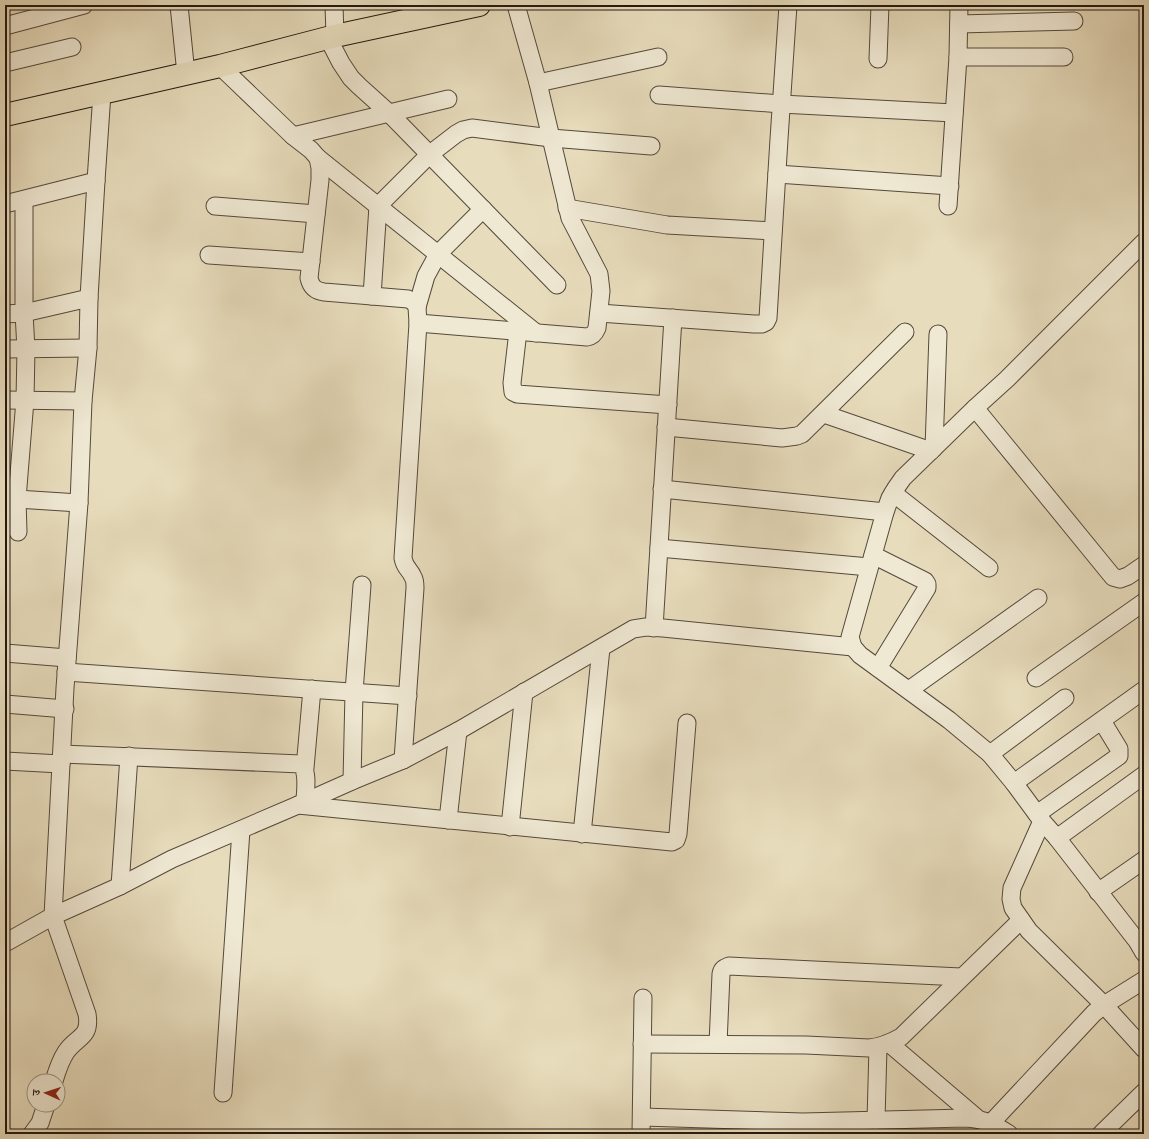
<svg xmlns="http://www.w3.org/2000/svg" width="1149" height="1139" viewBox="0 0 1149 1139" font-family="Alegreya,'Noto Serif Devanagari',serif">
<rect width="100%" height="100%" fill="#e7dcbc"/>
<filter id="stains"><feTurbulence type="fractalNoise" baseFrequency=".005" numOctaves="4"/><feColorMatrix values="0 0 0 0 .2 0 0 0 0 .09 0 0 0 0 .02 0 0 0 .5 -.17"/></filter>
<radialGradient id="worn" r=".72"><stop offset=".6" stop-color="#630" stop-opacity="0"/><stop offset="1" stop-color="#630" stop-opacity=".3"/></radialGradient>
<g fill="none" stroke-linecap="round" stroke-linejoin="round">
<defs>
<g id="minor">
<path d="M179 5 186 74"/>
<path d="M334 5 335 36"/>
<path d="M959 24 1074 21"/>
<path d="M5 26 84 5"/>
<path d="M328 38 341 63 351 78 359 86 389 113 557 285"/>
<path d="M958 57H1064"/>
<path d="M878 59 880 5"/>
<path d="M5 63 72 47"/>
<path d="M220 66 293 136 311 150 318 158 320 168V180L309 278C311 287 315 291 324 292L408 299 414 302 417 307 418 323 403 558C405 569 410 569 413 577 415 580 415 584 415 588L403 760"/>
<path d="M538 83 658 57"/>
<path d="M659 95 781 104 954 113"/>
<path d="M293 136 448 99"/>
<path d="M318 158 536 333"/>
<path d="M777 174 950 186"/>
<path d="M5 204 96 181"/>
<path d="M215 206 316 214"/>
<path d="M948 206 958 57 959 5"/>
<path d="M567 208 667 225 773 231"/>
<path d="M1144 242 1007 379 975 408 903 478 896 488 890 498 885 512 850 637 853 647 860 655 949 720 990 754 1014 783 1042 821 1057 838 1137 941 1144 953"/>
<path d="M209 255 311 262"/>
<path d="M372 296 378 206 430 154 456 134 463 130 472 128 551 138 651 146"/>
<path d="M417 307 426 276 438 254 483 209"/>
<path d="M599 313 754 324H762L766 322 768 318 779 139 788 5"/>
<path d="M5 314 24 313 89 298"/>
<path d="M418 323 587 337C593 336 595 333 597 328L601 291 599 274 570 218 538 83 516 5"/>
<path d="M518 331 512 383 513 392 517 394 668 405"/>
<path d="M5 349 88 348"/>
<path d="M5 400 83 401"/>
<path d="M975 408 1113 577 1120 579 1128 576 1144 565"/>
<path d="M824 414 931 451"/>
<path d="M666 427 782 438 797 436 802 434 905 332"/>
<path d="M934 448 938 334"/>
<path d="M662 489 885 512"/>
<path d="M893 493 989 568"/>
<path d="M5 499H17L79 503"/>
<path d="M18 532 17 499 25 400 26 349 24 313V200"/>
<path d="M659 548 869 567"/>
<path d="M873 555 925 581 927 584V588L878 668"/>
<path d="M654 628 673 318"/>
<path d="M5 653 67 658"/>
<path d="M66 672 408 696"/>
<path d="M1036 678 1144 602"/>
<path d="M909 690 1038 598"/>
<path d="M5 704 65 709"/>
<path d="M62 754 301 764C309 773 305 791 305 802"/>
<path d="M990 754 1065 698"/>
<path d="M5 761 61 764"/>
<path d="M305 768 312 689"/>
<path d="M352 781 354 692 362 585"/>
<path d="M1014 783 1144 690"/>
<path d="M298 805 672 842 676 840 678 834 687 723"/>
<path d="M1037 814 1119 756V749L1102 721"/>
<path d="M448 820 458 731"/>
<path d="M1042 821 1012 888 1011 899 1013 908 1029 931 1104 1005 1144 1049"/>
<path d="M510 827 524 692"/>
<path d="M582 834 601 648"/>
<path d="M1057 838 1144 775"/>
<path d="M120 886 129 756"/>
<path d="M1098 892 1144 860"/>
<path d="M5 943 53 916 120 886 172 859 298 805 352 781 403 760 458 731 633 629 646 627 663 628 853 647"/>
<path d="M642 1044 806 1045 869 1048C881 1047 890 1043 901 1037L1021 920"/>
<path d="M718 1044 721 974C722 969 724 968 729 966L961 977"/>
<path d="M890 1044 978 1119"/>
<path d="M54 1081C57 1071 60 1061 66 1052 77 1036 91 1038 87 1014L53 916 65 688 79 503 83 401 88 348 89 298 96 181 102 93"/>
<path d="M223 1093 241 830"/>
<path d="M642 1117 803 1122 965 1118C985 1119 993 1124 1009 1134"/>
<path d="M876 1120 878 1047"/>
<path d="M991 1123 1094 1013 1104 1005 1144 980"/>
<path d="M32 1134 40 1123 46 1105"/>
<path d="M641 1134 643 998"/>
<path d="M1101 1134 1144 1092"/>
</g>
<path id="major" d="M5 115 220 66 335 36 479 5"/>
</defs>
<use href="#minor" stroke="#55493c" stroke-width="19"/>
<use href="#major" stroke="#241811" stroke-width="24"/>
<use href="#minor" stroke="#efe8d3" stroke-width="17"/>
<use href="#major" stroke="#e7dcbc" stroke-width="22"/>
</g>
<rect width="1149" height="1139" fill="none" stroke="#e7dcbc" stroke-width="20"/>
<rect x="6" y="6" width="1137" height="1127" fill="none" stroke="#241811" stroke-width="2"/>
<rect x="10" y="10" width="1129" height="1119" fill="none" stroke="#241811"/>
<g transform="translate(46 1093) rotate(273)"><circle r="19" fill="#efe8d3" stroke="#9e9585"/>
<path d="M0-3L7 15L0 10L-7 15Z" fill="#8f2418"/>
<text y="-6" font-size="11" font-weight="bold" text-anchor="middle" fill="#241811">उ</text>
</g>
<rect width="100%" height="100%" filter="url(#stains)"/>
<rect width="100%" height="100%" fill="url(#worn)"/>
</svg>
